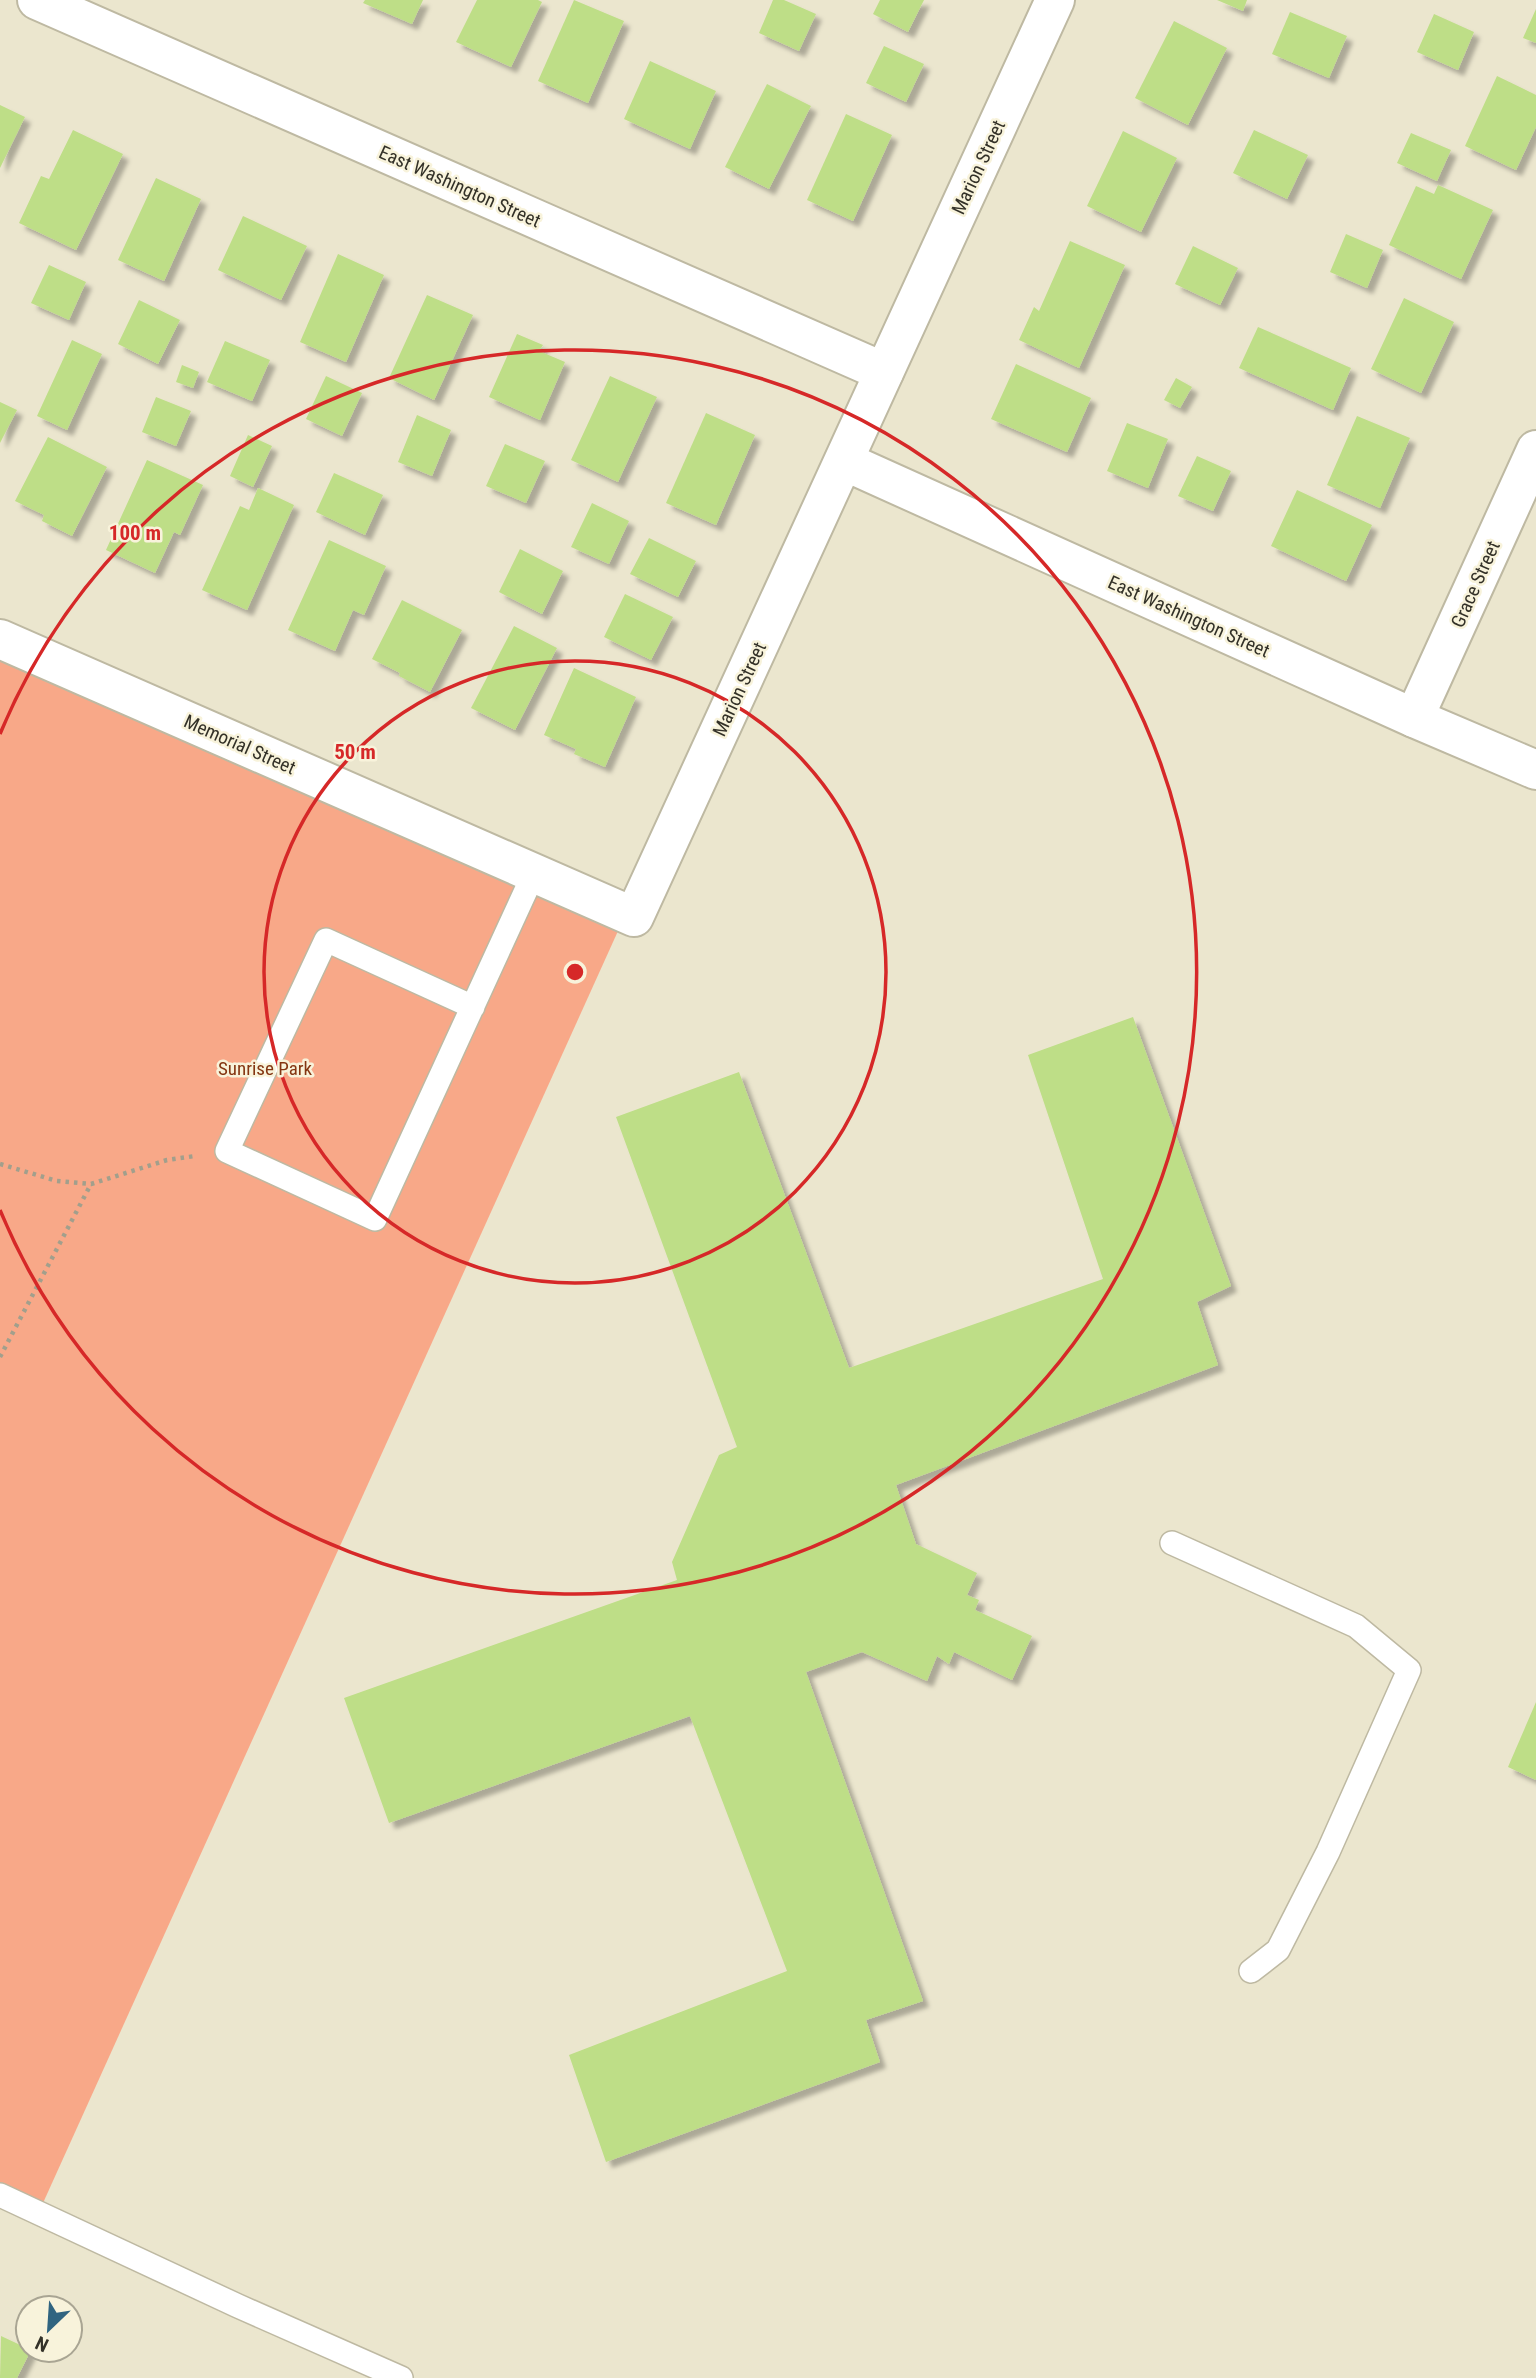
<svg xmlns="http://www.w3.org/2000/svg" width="1536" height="2378" viewBox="0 0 1536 2378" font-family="'Roboto Condensed',sans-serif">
<defs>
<filter id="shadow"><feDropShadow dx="6" dy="6" stdDeviation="2" flood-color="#0004"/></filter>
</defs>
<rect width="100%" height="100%" fill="#ebe6ce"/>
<path fill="#f8a888" d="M0 659 618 931 43 2203 0 2184Z"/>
<g fill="#bede87" filter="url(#shadow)">
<path d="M365 0H423L412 24 363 3Z"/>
<path d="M477 0H538L542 2 511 67 456 42Z"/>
<path d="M574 0 624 21 588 103 538 81Z"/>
<path d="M773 0H784L816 14 799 51 759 33Z"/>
<path d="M880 0H924L908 32 873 14Z"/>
<path d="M1217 0H1247L1243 11Z"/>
<path d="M1536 9V43L1523 38Z"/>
<path d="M1290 12 1347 36 1329 78 1272 54Z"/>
<path d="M1434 14 1474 32 1458 70 1417 52Z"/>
<path d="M1174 21 1227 48 1188 125 1135 98Z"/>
<path d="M884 46 924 64 906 102 866 83Z"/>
<path d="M650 61 716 91 690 149 624 119Z"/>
<path d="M1497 76 1536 95V127L1516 170 1465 146Z"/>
<path d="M767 84 811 106 769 189 725 167Z"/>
<path d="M0 105 25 117 0 168Z"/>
<path d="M846 114 892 135 853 221 807 200Z"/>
<path d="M73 130 123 154 76 250 19 223 41 176 49 179Z"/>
<path d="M1254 130 1308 155 1287 199 1233 173Z"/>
<path d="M1123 131 1177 158 1141 232 1087 206Z"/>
<path d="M1411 133 1451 150 1437 181 1397 163Z"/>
<path d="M156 178 201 199 164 281 118 260Z"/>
<path d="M1438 185 1493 210 1461 279 1389 245 1416 186 1434 194Z"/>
<path d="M243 216 307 246 281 300 218 270Z"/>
<path d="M1346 234 1383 250 1367 288 1330 272Z"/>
<path d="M1070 241 1125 265 1079 368 1019 340 1034 307 1039 311Z"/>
<path d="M1193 246 1238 268 1220 305 1175 284Z"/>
<path d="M338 254 384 275 346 362 300 342Z"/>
<path d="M49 265 86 282 69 320 31 303Z"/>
<path d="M427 295 473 315 434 400 389 378Z"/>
<path d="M1404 298 1454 322 1421 393 1371 369Z"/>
<path d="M139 300 180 320 158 364 118 344Z"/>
<path d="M1258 327 1351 368 1333 410 1239 368Z"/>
<path d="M517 334 543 345 539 351 565 362 540 420 489 397Z"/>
<path d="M72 340 102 354 67 430 37 416Z"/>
<path d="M225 341 270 360 252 401 207 382Z"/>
<path d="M1016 364 1091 398 1067 452 991 419Z"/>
<path d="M182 365 199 372 193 388 176 382Z"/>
<path d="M326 376 362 393 342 436 306 419Z"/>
<path d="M610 376 657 397 618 482 571 460Z"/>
<path d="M1176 378 1192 387 1180 408 1164 400Z"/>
<path d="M156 397 191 411 176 446 142 432Z"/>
<path d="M0 402 17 410 0 443Z"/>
<path d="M706 413 755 435 716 525 666 503Z"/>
<path d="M417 415 451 430 432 476 398 462Z"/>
<path d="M1357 416 1410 438 1380 508 1327 485Z"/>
<path d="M1127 423 1168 439 1148 488 1107 471Z"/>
<path d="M248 435 272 446 253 487 230 476Z"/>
<path d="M48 437 107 467 72 536 42 521 44 515 15 501Z"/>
<path d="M505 444 545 461 526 503 486 486Z"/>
<path d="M1197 456 1231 471 1213 511 1178 496Z"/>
<path d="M147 460 203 485 180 535 174 532 155 573 106 550Z"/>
<path d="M334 473 383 495 365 535 316 512Z"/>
<path d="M258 488 294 505 247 610 202 590 240 506 249 510Z"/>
<path d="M1297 490 1372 525 1346 581 1271 546Z"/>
<path d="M592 503 629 521 609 564 571 547Z"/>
<path d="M649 538 696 561 678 597 630 574Z"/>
<path d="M329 540 386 566 364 615 353 610 335 651 288 630Z"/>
<path d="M520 549 563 571 542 614 499 592Z"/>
<path d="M625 594 673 617 651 660 604 637Z"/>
<path d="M402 600 462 630 430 692 399 676 400 673 372 659Z"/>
<path d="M514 626 557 648 515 730 471 708Z"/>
<path d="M574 668 636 697 605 767 574 754 576 749 544 735Z"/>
<path d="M1133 1017 1231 1286 1197 1302 1218 1365 896 1485 916 1544 977 1573 967 1595 979 1600 975 1610 1032 1636 1012 1680 954 1652 949 1664 937 1656 927 1681 862 1652 806 1672 923 2001 866 2020 880 2062 606 2162 569 2055 787 1971 690 1716 389 1823 344 1698 677 1580 672 1562 719 1455 737 1447 616 1117 739 1072 849 1368 1103 1279 1028 1055Z"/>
<path d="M1536 1702V1780L1508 1767Z"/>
<path d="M1 2336 31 2350 17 2378H0Z"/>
</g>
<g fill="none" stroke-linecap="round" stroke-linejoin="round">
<defs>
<g id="service">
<path d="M473 1007 326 940 227 1151 375 1219 534 873"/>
<path d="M1172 1543 1356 1626 1409 1670 1328 1852 1278 1950 1251 1971"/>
<path d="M0 2195 238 2306 401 2378"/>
</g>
<g id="minor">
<path d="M37 0 884 372"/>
<path d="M844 461 1414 718 1536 770"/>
<path d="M0 639 634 917 1055 0"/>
<path d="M1414 718 1536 450"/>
</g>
</defs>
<use href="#service" stroke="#beb9a2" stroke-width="26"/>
<use href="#minor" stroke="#beb9a2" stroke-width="42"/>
<g stroke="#a29f8c" stroke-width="4.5" stroke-dasharray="3.5 5" stroke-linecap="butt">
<path d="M0 1164 57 1181 91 1184 167 1160 195 1156"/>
<path d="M0 1357 91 1184"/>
</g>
<use href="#service" stroke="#fff" stroke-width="23"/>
<use href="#minor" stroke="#fff" stroke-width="38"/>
</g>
<g fill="none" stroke="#d62828" stroke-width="3.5">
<circle cx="575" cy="972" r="311"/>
<path d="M0 734A622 622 0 1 1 0 1210"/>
</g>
<g text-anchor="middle" stroke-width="5" stroke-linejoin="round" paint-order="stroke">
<g font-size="19" fill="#333128" stroke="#f8f3db">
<text transform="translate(978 167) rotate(-65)" y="7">Marion Street</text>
<text transform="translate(460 186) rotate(24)" y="7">East Washington Street</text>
<text transform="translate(1475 584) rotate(-66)" y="7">Grace Street</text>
<text transform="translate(1189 616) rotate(24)" y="7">East Washington Street</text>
<text transform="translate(739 689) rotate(-65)" y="7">Marion Street</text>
<text transform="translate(240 744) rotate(24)" y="7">Memorial Street</text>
</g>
<g font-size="19" fill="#843612" stroke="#f8f3db">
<text x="265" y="1075">Sunrise Park</text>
</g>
</g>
<circle cx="575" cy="972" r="10" fill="#d62828" stroke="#f8f3db" stroke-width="3.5"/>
<g font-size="21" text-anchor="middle" font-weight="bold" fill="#d62828" stroke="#f8f3db" stroke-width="5" stroke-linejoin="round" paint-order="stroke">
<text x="135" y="540">100 m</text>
<text x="355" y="759">50 m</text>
</g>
<g transform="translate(49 2329) rotate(205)"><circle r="33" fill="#f8f3db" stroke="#a9a593" stroke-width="2"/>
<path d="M0-5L12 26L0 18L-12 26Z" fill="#306480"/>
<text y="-10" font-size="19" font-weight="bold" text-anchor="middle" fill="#333128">N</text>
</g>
</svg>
